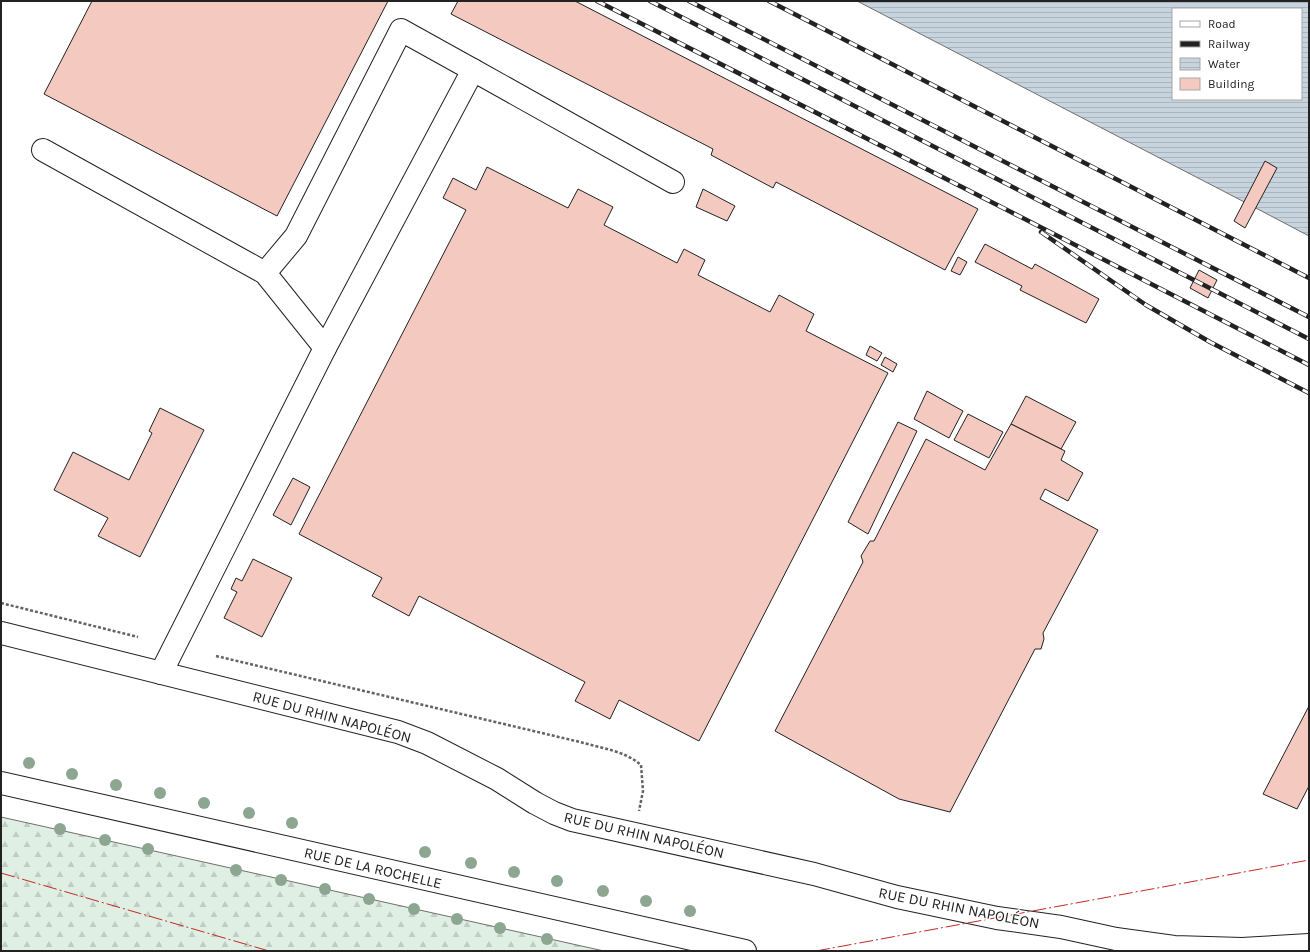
<svg xmlns="http://www.w3.org/2000/svg" width="1310" height="952" viewBox="0 0 1310 952" font-family="Karla,sans-serif">
<defs>
<pattern id="forest-firs" width="22" height="20" patternUnits="userSpaceOnUse"><rect width="22" height="20" fill="#e0efe3"/><path d="M5 1l3.5 6h-7zM16 11l3.5 6h-7z" fill="#c0cdc2"/></pattern>
<pattern id="water-rules" width="6" height="5" patternUnits="userSpaceOnUse"><rect width="6" height="5" fill="#c7d3dd"/><path d="M0 2.5h6" fill="none" stroke="#abb5bd"/></pattern>
</defs>
<rect width="100%" height="100%" fill="#fff"/>
<path fill="url(#forest-firs)" stroke="#6f6f6f" d="M1 817 604 951H1Z"/>
<path fill="url(#water-rules)" stroke="#6f6f6f" fill-rule="evenodd" d="M857 1H1309V236L1252 206ZM1173 9H1301V99H1173Z"/>
<g fill="#f3c9c0" stroke="#222">
<path d="M92 1H388L277 216 44 94Z"/>
<path d="M458 1H575L978 209 945 270 776 182 773 188 711 155 713 149 451 14Z"/>
<path d="M1265 161 1277 168 1245 228 1234 221Z"/>
<path d="M487 167 568 208 578 189 613 207 604 225 677 263 684 249 705 260 698 275 770 312 779 295 814 314 806 331 888 373 699 741 619 700 610 719 575 701 585 682 419 596 409 616 372 596 382 578 299 534 466 210 443 198 453 178 476 190Z"/>
<path d="M703 189 735 206 727 221 696 207Z"/>
<path d="M985 244 1032 269 1035 264 1099 299 1086 323 1020 290 1022 286 975 262Z"/>
<path d="M958 257 967 262 960 275 951 271Z"/>
<path d="M1199 270 1217 280 1208 298 1190 288Z"/>
<path d="M870 346 882 353 877 361 866 355Z"/>
<path d="M885 357 897 364 893 372 881 365Z"/>
<path d="M927 391 963 411 949 438 914 419Z"/>
<path d="M1026 396 1076 422 1061 449 1011 424Z"/>
<path d="M160 408 204 430 140 557 98 536 108 518 54 490 73 452 129 480 152 433 149 431Z"/>
<path d="M968 414 1003 432 989 458 954 440Z"/>
<path d="M898 422 917 431 868 534 848 522Z"/>
<path d="M1011 424 1065 451 1061 460 1083 473 1068 501 1045 489 1040 499 1098 530 1043 633 1044 639 1041 649H1035L950 812 899 799 775 731 863 562 861 556 870 541H874L926 439 985 470Z"/>
<path d="M293 478 310 487 291 525 273 515Z"/>
<path d="M253 559 292 578 262 637 224 618 237 592 231 589 236 578 242 581Z"/>
<path d="M1309 706V786L1297 809 1263 794Z"/>
</g>
<g fill="none" stroke-linecap="round" stroke-linejoin="round">
<defs>
<g id="minor">
<path d="M43 150 265 273 325 348"/>
<path d="M265 273 296 236 401 30 473 70"/>
<path d="M1 633 398 732 427 743 497 779 535 803 554 813 572 820 814 874 897 897 997 918 1061 927 1116 939 1174 947 1242 949 1309 945"/>
<path d="M161 673 325 348 473 70 673 182"/>
</g>
<path id="major" d="M1 783 745 951"/>
</defs>
<use href="#minor" stroke="#222" stroke-width="24"/>
<use href="#major" stroke="#222" stroke-width="24"/>
<g stroke="#646464" stroke-width="2.5" stroke-dasharray="3 2" stroke-linecap="butt">
<path d="M1 603 138 637"/>
<path d="M216 656 580 742C601 748 625 751 641 765L643 791 639 811"/>
</g>
<use href="#minor" stroke="#fff" stroke-width="22"/>
<use href="#major" stroke="#fff" stroke-width="22"/>
<defs>
<g id="rail">
<path d="M597 1 1009 211 1309 365"/>
<path d="M650 1 1309 339"/>
<path d="M689 1 1309 317"/>
<path d="M769 1 1309 278"/>
<path d="M1041 232 1146 305 1210 342 1309 393"/>
</g>
</defs>
<use href="#rail" stroke="#222" stroke-width="4.5"/>
<use href="#rail" stroke="#fff" stroke-width="3" stroke-dasharray="9" stroke-linecap="butt"/>
<g stroke="#c62828" stroke-width="1" stroke-dasharray="14 3 2 3" stroke-linecap="butt">
<path d="M1 873 269 951"/>
<path d="M816 951 1309 860"/>
</g>
</g>
<g fill="#8da692">
<circle cx="29" cy="763" r="6"/>
<circle cx="72" cy="774" r="6"/>
<circle cx="116" cy="785" r="6"/>
<circle cx="160" cy="793" r="6"/>
<circle cx="204" cy="803" r="6"/>
<circle cx="249" cy="813" r="6"/>
<circle cx="292" cy="823" r="6"/>
<circle cx="60" cy="829" r="6"/>
<circle cx="105" cy="840" r="6"/>
<circle cx="148" cy="849" r="6"/>
<circle cx="425" cy="852" r="6"/>
<circle cx="471" cy="863" r="6"/>
<circle cx="236" cy="870" r="6"/>
<circle cx="514" cy="872" r="6"/>
<circle cx="281" cy="880" r="6"/>
<circle cx="557" cy="881" r="6"/>
<circle cx="325" cy="889" r="6"/>
<circle cx="603" cy="891" r="6"/>
<circle cx="369" cy="899" r="6"/>
<circle cx="646" cy="901" r="6"/>
<circle cx="414" cy="909" r="6"/>
<circle cx="690" cy="911" r="6"/>
<circle cx="457" cy="919" r="6"/>
<circle cx="500" cy="928" r="6"/>
<circle cx="547" cy="939" r="6"/>
</g>
<g text-anchor="middle" stroke-width="3" stroke-linejoin="round" paint-order="stroke">
<g font-size="15" fill="#222" stroke="#fff">
<text transform="translate(332 717) rotate(15)" y="5">RUE DU RHIN NAPOLÉON</text>
<text transform="translate(644 835) rotate(13)" y="5">RUE DU RHIN NAPOLÉON</text>
<text transform="translate(373 868) rotate(13)" y="5">RUE DE LA ROCHELLE</text>
<text transform="translate(959 908) rotate(11)" y="5">RUE DU RHIN NAPOLÉON</text>
</g>
</g>
<rect width="1310" height="952" fill="none" stroke="#222222" stroke-width="4"/>
<rect x="1172" y="8" width="130" height="92" fill="#ffffff" stroke="#a7a7a7"/>
<rect x="1180" y="21" width="20" height="6" fill="#ffffff" stroke="#a7a7a7"/>
<text x="1208" y="28" font-size="12" fill="#222222">Road</text>
<rect x="1180" y="41" width="20" height="6" fill="#222222" stroke="#a7a7a7"/>
<text x="1208" y="48" font-size="12" fill="#222222">Railway</text>
<rect x="1180" y="58" width="20" height="12" fill="url(#water-rules)" stroke="#a7a7a7"/>
<text x="1208" y="68" font-size="12" fill="#222222">Water</text>
<rect x="1180" y="78" width="20" height="12" fill="#f3c9c0" stroke="#a7a7a7"/>
<text x="1208" y="88" font-size="12" fill="#222222">Building</text>
</svg>
